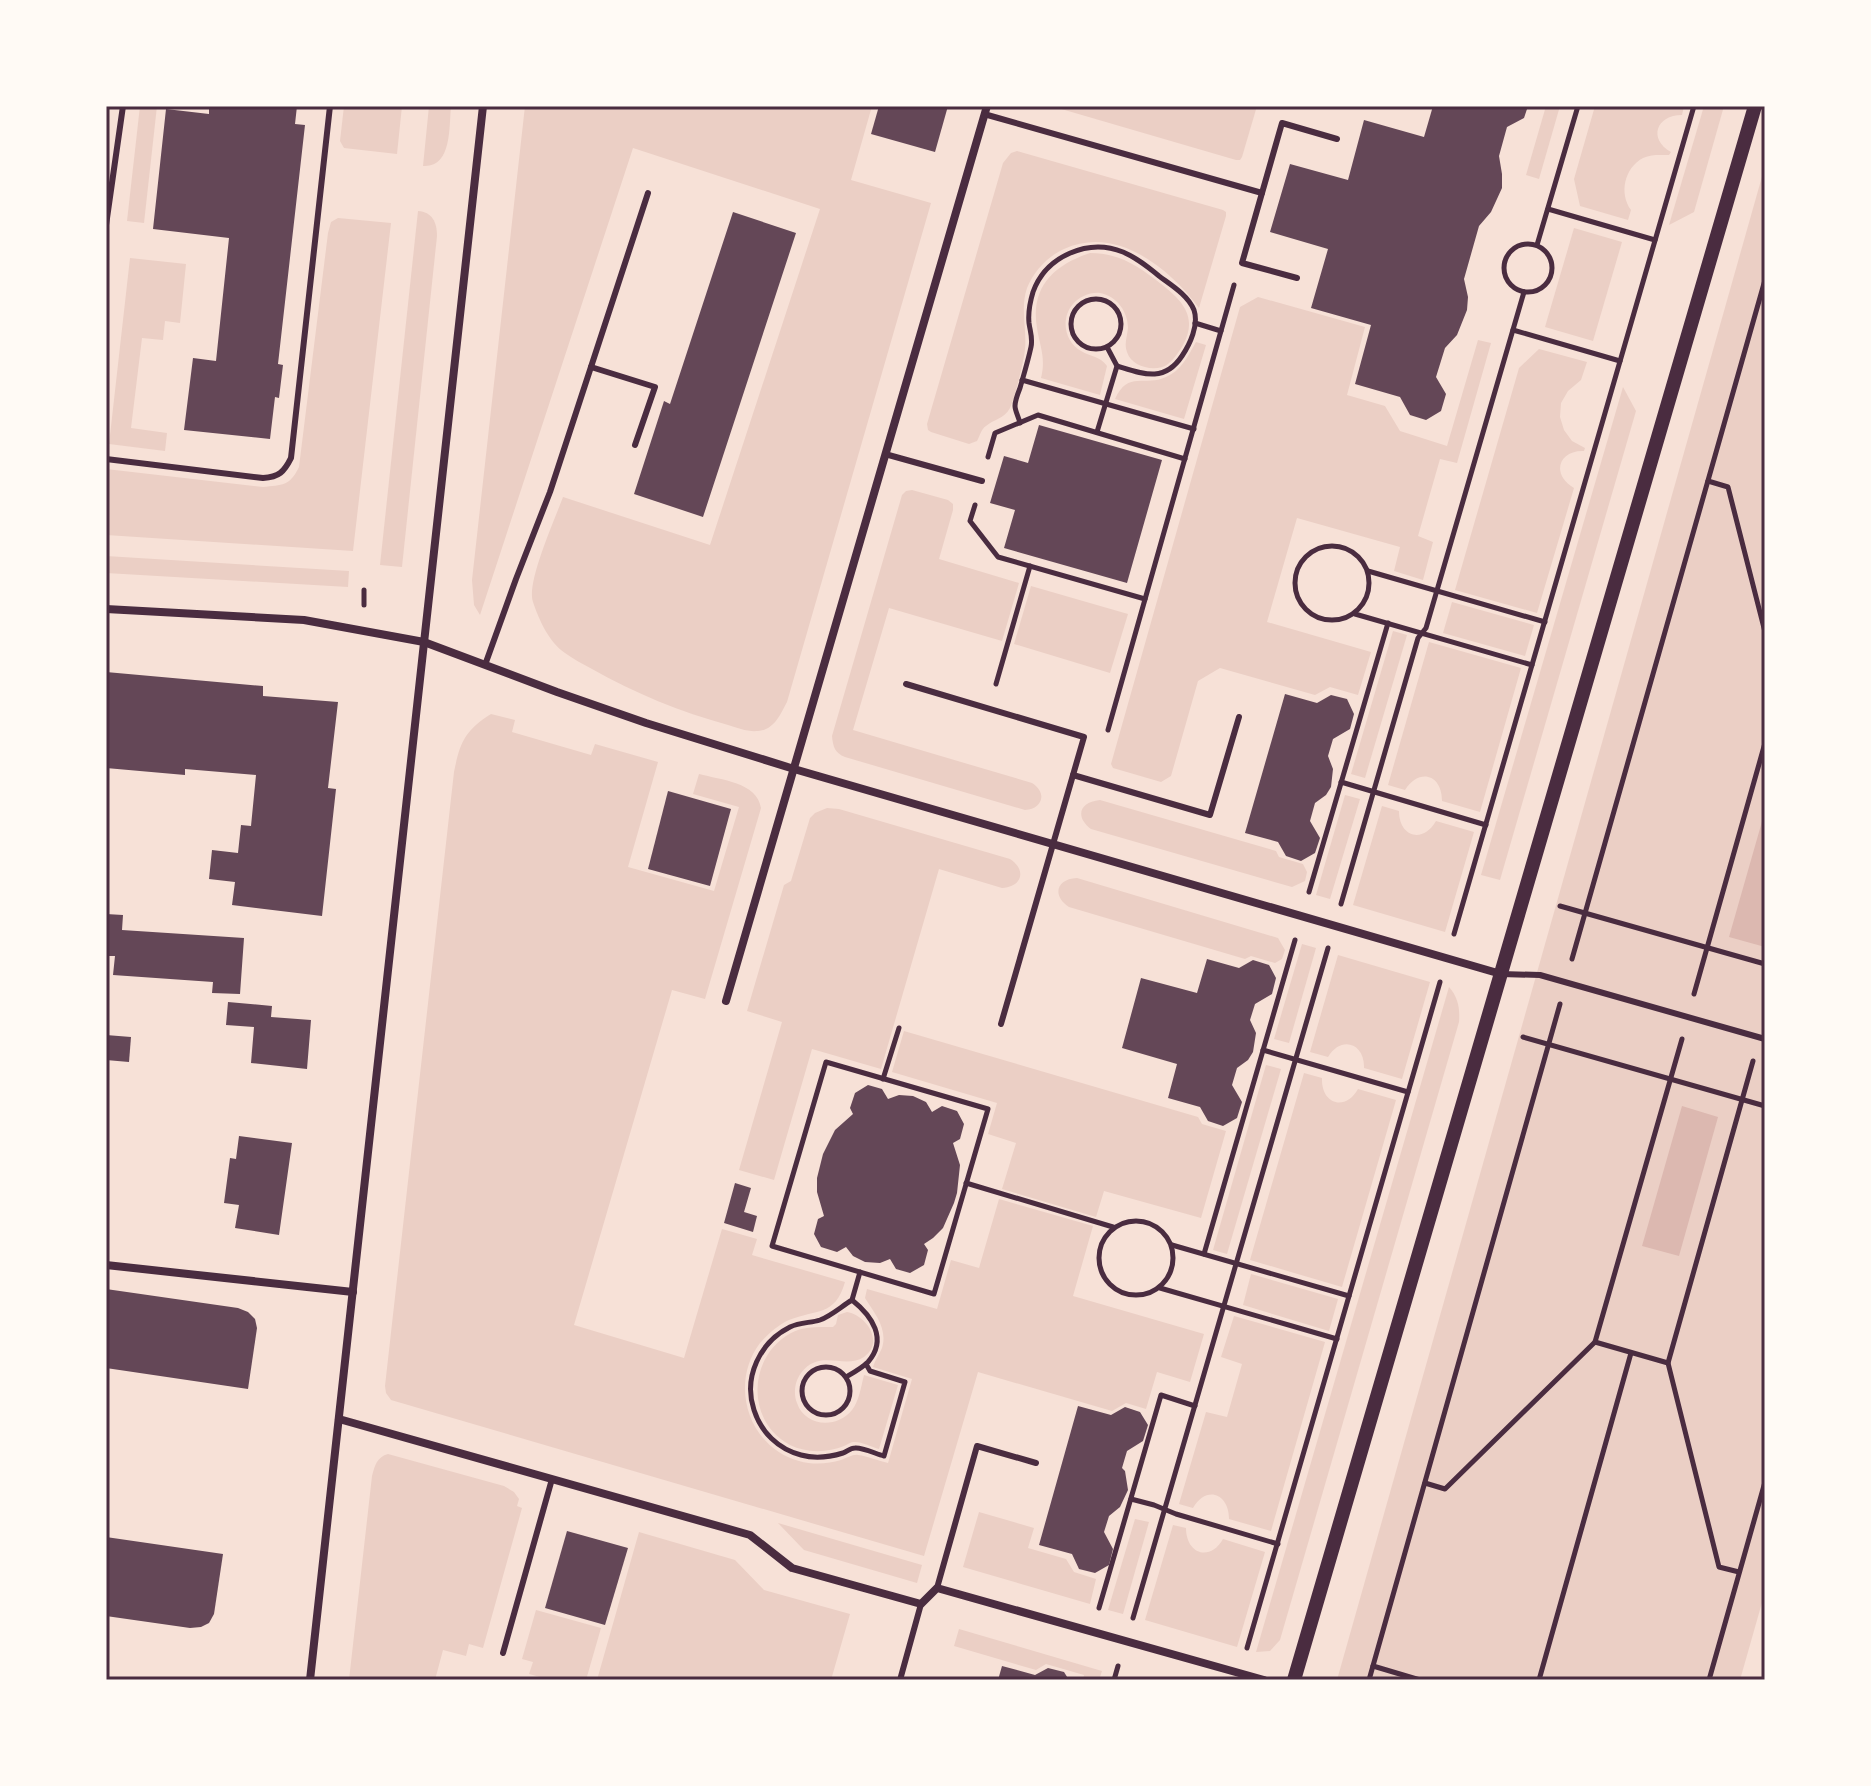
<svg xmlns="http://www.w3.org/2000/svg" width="1871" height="1786" viewBox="0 0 1871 1786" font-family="Ubuntu,sans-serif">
<rect width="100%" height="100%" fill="#f7e1d7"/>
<g fill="#ebcfc5">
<path d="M140 106H157L144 223 127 221Z"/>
<path d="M344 106H402L397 154 344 148 340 141Z"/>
<path d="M429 106H451C449 127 452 168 423 166Z"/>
<path d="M525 106H872L851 180 931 203 787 702C780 715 774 730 758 731 748 732 737 728 728 725 681 712 634 693 592 669 583 664 573 659 565 653 549 642 539 620 533 602 526 583 555 519 563 497L710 545 820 209 633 148 480 615 474 605 472 580Z"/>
<path d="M1051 106H1257L1242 157 1240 160H1236Z"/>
<path d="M1546 106H1560L1539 179 1526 175Z"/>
<path d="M1595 106H1684L1682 115C1656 115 1648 139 1671 152L1669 155C1660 155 1652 154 1643 158 1624 168 1619 194 1631 210L1628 220 1580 206 1574 179Z"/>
<path d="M1704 106H1724L1694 212 1669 225Z"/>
<path d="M1017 151 1223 210 1226 212V216L1199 308C1169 268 1117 225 1064 249 1048 256 1034 271 1027 288 1020 309 1027 328 1025 349 1024 361 1015 397 1010 408 1004 419 994 419 986 426 981 429 980 436 977 441L969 444 931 432 928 430 927 424 1003 163 1011 153Z"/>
<path d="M1765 166V1592L1740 1680H1337Z"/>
<path d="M418 211C432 212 437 222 437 236L402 567 380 565Z"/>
<path d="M338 218 391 223 353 551 106 535V469L263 487C282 485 290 486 299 467L328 233 331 222Z"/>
<path d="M1574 228 1622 242 1593 341 1545 327Z"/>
<path d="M1090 253C1117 253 1135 264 1156 280 1178 297 1200 314 1183 345 1179 352 1174 359 1168 364 1156 373 1131 367 1127 352 1124 344 1127 337 1128 328 1128 312 1117 296 1100 293 1090 292 1079 297 1073 304 1060 319 1065 342 1081 351 1091 357 1100 356 1107 366L1100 395 1041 378C1046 358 1040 347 1037 328 1030 287 1054 265 1090 253Z"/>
<path d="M130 258 186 264 180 323 165 321 163 340 142 338 131 428 167 433 165 451 109 444Z"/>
<path d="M1258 297 1365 327 1347 395 1385 406 1400 431 1447 446 1478 340 1491 343 1457 463 1440 459 1418 536 1433 542 1423 580 1394 571 1400 547 1297 518 1267 622 1371 652 1358 695 1330 687 1315 695 1220 668 1198 681 1171 776 1161 782 1113 768 1111 764 1240 307Z"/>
<path d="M1196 342 1206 345 1184 419 1115 399C1128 370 1145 387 1166 377 1181 371 1188 356 1196 342Z"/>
<path d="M1539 349 1587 362 1581 380 1568 391 1561 403 1560 417 1564 430 1572 441 1585 448 1584 451C1558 450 1551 475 1574 488L1537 613 1455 590 1519 368Z"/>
<path d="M1623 387 1636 411 1500 880 1481 875Z"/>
<path d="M912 490 948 500 953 504V510L939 559 1019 583 1002 641 889 608 853 730 1032 783C1048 793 1042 809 1025 810L845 757C835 753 833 747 832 736L902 495 906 491Z"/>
<path d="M106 556 349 571 348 587 106 573Z"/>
<path d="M1031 586 1128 614 1110 673 1014 644Z"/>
<path d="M1452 602 1534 625 1525 656 1443 633Z"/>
<path d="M1393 631 1407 635 1365 778 1351 774Z"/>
<path d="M1429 642 1521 668 1480 812 1442 801C1442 774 1419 768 1405 790L1388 785Z"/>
<path d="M491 714 515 720 512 732 591 755 595 744 658 762 628 867 714 891 739 807 693 794 699 774C721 780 757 782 761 808L705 999 672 990 574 1325 684 1358 722 1229 757 1239 752 1255 845 1282C835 1317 816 1309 789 1320 778 1325 768 1334 760 1343 729 1384 748 1447 799 1461 813 1465 828 1464 841 1460 847 1458 853 1454 858 1455 868 1456 878 1461 888 1463L912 1379 873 1367C875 1360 879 1355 882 1348 888 1329 875 1314 865 1298L867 1289 937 1309 951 1260 979 1268 999 1199 1093 1226 1073 1296 1204 1334 1190 1382 1157 1372 1146 1409 1126 1403 1112 1411 978 1372 924 1556 391 1400 386 1393 385 1386 454 772C460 743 464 731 491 714Z"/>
<path d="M1345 795 1360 799 1330 899 1316 895Z"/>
<path d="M1100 800 1276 851 1279 857 1303 864 1307 872 1305 881 1292 887 1091 829C1075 817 1079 802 1100 800Z"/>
<path d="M1382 806 1399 811C1399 837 1423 844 1436 821L1474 832 1445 932 1353 905Z"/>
<path d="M827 808 839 809 1010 859C1027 870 1022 887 1002 888L939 869 881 1069 812 1049 774 1180 739 1170 782 1022 747 1011 784 885 791 881 810 818 815 813Z"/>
<path d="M1077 878 1278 938 1285 950 1282 959 1275 963 1251 956 1245 959 1069 907C1052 896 1056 879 1077 878Z"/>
<path d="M1302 944 1316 948 1289 1043 1274 1039Z"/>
<path d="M1338 955 1430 982 1402 1079 1364 1068C1365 1043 1341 1035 1328 1057L1310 1052Z"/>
<path d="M1449 987C1458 997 1460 1008 1459 1022L1280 1640 1270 1651 1256 1652Z"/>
<path d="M904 1031 1198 1117 1202 1124 1226 1131 1201 1218 1104 1191 1096 1217 1002 1189 1016 1143 988 1134 997 1103 892 1072Z"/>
<path d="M1266 1065 1281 1069 1227 1254 1213 1250Z"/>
<path d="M1304 1073 1322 1078C1321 1104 1345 1112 1358 1089L1396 1100 1342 1287 1250 1260Z"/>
<path d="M1251 1274 1338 1299 1329 1331 1243 1305Z"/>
<path d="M847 1312C866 1315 885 1342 864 1357 844 1370 820 1348 801 1373 795 1381 793 1393 797 1403 805 1427 837 1429 852 1410 859 1401 861 1387 864 1375L898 1385 879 1449C872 1447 862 1442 855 1442 850 1442 849 1444 844 1446 827 1453 806 1453 790 1445 745 1421 748 1356 791 1333 804 1326 819 1327 833 1327L836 1324 838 1315Z"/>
<path d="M1234 1316 1325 1342 1271 1531 1229 1519C1229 1493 1206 1485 1193 1508L1179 1504 1206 1412 1227 1417 1242 1364 1221 1357Z"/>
<path d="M388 1454 504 1486 514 1492 519 1499 517 1506 522 1508 483 1648 469 1644 466 1656 443 1650 435 1680H349L372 1476C375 1465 377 1457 388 1454Z"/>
<path d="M979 1512 1034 1528 1028 1548 1066 1559 1074 1572 1096 1579 1090 1604 963 1567Z"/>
<path d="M1135 1519 1149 1522 1123 1614 1108 1610Z"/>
<path d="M778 1523 922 1565 917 1583 804 1550Z"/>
<path d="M1173 1525 1186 1528C1186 1554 1210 1562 1223 1539L1265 1552 1237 1647 1145 1620Z"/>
<path d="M639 1532 735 1560 764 1590 850 1614 831 1680H597Z"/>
<path d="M536 1610 601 1628 586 1680H551L529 1674 533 1662 522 1659Z"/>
<path d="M959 1629 1102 1671 1099 1680H1083L1084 1675 1046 1664 1036 1670 954 1646Z"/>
</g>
<g fill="#dcb8b0">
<path d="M1765 811V947L1729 937Z"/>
<path d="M1682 1106 1718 1117 1679 1256 1642 1246Z"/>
</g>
<g fill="#644757">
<path d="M209 106H297L295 124 305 125 278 364 283 365 279 398 275 397 270 439 184 430 193 358 216 361 229 238 153 229 166 109 209 114Z"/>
<path d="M879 106H948L935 152 871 134Z"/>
<path d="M1433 106H1528L1524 118 1507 127 1499 156 1502 174V188L1491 212 1479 226 1464 279 1468 297 1467 310 1457 335 1445 348 1436 377 1446 394 1441 411 1426 420 1410 415 1400 397 1355 384 1371 325 1311 308 1328 249 1270 232 1290 164 1348 180 1364 120 1424 137Z"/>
<path d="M733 212 796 233 703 517 634 494 664 401 670 404Z"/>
<path d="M1039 425 1162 460 1127 583 1004 548 1015 510 990 503 1004 456 1028 463Z"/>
<path d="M106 672 263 686V696L338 702 328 788 336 789 322 916 232 905 235 882 209 879 212 850 238 853 241 825 251 826 256 775 185 769V775L106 768Z"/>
<path d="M1285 694 1317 703 1331 695 1347 699 1354 714 1350 729 1333 739 1328 756 1333 769 1331 787 1326 795 1315 803 1310 821 1320 838 1315 853 1301 861 1286 856 1278 842 1245 833Z"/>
<path d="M668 791 731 809 710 886 648 869Z"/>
<path d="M106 914 123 915 122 930 244 938 240 994 212 993 213 982 113 975 115 956H106Z"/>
<path d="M1207 959 1239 968 1253 960 1269 965 1276 978 1272 994 1255 1004 1250 1020 1256 1033 1253 1052 1248 1060 1237 1068 1232 1085 1242 1102 1237 1118 1223 1126 1208 1121 1200 1107 1168 1098 1177 1064 1122 1048 1141 978 1197 993Z"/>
<path d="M228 1002 272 1006 271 1017 311 1020 307 1069 251 1063 254 1027 226 1025Z"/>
<path d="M106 1035 131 1037 129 1062 106 1060Z"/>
<path d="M868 1085 882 1089 888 1099 899 1095 913 1096 926 1102 932 1112 942 1106 957 1111 964 1124 960 1139 953 1143 960 1165 957 1193 954 1203 943 1228 933 1238 924 1244 928 1250 924 1265 910 1273 896 1269 890 1259 880 1263 865 1262 853 1256 846 1247 837 1252 821 1247 814 1234 818 1219 824 1216 817 1192V1178L823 1154 835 1130 853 1114 850 1108 855 1093Z"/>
<path d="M239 1136 292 1143 279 1235 235 1228 239 1205 224 1203 230 1158 236 1159Z"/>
<path d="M735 1183 751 1188 744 1212 757 1216 753 1232 724 1223Z"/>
<path d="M106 1289 238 1308 248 1312 255 1319 257 1328 248 1389 106 1368Z"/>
<path d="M1078 1406 1111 1415 1125 1407 1140 1412 1148 1425 1143 1441 1127 1451 1122 1468 1125 1471 1128 1490 1120 1507 1109 1516 1104 1532 1113 1549 1109 1565 1095 1573 1079 1569 1072 1554 1039 1545Z"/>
<path d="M567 1531 628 1548 605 1625 545 1608Z"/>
<path d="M106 1537 223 1554 214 1614 209 1623 201 1627 190 1628 106 1616Z"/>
<path d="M1002 1666 1035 1675 1048 1668 1064 1672 1069 1680H998Z"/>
</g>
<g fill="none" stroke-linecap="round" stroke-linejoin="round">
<g stroke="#4a2c40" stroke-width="5">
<path d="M1548 209 1655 240"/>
<circle cx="1528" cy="268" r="24"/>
<path d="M1537 245 1578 106"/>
<circle cx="1096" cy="324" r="25"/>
<path d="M1195 323 1221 331"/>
<path d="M1513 330 1620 361"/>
<path d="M1022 380 1194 429"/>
<path d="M1020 423C1019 418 1015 411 1015 406 1015 401 1018 393 1020 388 1024 374 1028 361 1031 347 1033 338 1030 331 1029 323 1028 313 1030 302 1033 292 1046 256 1088 238 1123 252 1137 258 1148 267 1159 276 1171 285 1188 295 1194 310 1199 325 1190 344 1182 356 1164 383 1143 374 1117 366"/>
<path d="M1097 432 1117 366 1107 347"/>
<path d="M988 457 995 433 1038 415 1185 459"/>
<path d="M1708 481 1728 487 1765 632"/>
<path d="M975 505 970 521 998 557 1145 599"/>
<circle cx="1332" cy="583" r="37"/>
<path d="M1368 571 1545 622"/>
<path d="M364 605V590"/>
<path d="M1355 614 1532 665"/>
<path d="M996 684 1030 566"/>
<path d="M1108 730 1234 285"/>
<path d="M1341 782 1486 825"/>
<path d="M1309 892 1388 623"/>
<path d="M1341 904 1418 638 1426 628 1524 292"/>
<path d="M1560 906 1765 964"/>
<path d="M1454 934 1694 106"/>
<path d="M1572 959 1765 280"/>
<path d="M1694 994 1765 743"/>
<path d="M1523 1037 1765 1106"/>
<path d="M1263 1050 1408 1092"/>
<path d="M826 1062 988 1109 934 1294 772 1246Z"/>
<path d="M883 1079 899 1028"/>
<path d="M966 1183 1113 1227"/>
<circle cx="1136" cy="1258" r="37"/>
<path d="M1172 1245 1349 1296"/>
<path d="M1204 1254 1295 940"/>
<path d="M860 1272 852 1300C842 1306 831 1316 820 1320 811 1323 800 1322 790 1327 760 1342 743 1377 754 1410 761 1432 778 1449 801 1455 815 1459 830 1457 843 1453 847 1452 850 1448 855 1448 862 1447 876 1454 884 1456L905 1382 870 1371 866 1364"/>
<path d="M1160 1288 1337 1339"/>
<path d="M1668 1363 1595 1342 1682 1039"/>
<circle cx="826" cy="1391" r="24"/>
<path d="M846 1377C853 1373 862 1368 868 1362 888 1339 872 1316 852 1300"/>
<path d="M1425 1483 1445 1489 1595 1342"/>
<path d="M1131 1499 1154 1505 1176 1514 1278 1544"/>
<path d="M1739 1572 1719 1567 1668 1363 1753 1061"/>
<path d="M1099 1608 1161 1395 1195 1406"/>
<path d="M1133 1618 1328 948"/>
<path d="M1247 1648 1440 982"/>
<path d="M1373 1666 1420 1680"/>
<path d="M1114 1680 1118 1666"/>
<path d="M1369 1680 1560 1004"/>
<path d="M1539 1680 1631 1353"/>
<path d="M1709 1680 1765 1482"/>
</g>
<g stroke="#4a2c40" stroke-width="6">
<path d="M984 114 1262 193"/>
<path d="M106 225 123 106"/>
<path d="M1297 278 1242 263 1282 123 1337 139"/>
<path d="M591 367 655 387 635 445"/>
<path d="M885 454 982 481"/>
<path d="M106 459 263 478C279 477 284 472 291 458L330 106"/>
<path d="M485 665 516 579 550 492 648 193"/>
<path d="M906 684 1084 737 1001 1024"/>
<path d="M1073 775 1210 815 1239 717"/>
<path d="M1501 974 1540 975 1765 1039"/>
<path d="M937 1588 977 1446 1036 1463"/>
<path d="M503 1653 552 1479"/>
<path d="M900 1680 921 1604"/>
</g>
<g stroke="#4a2c40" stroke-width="8">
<path d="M106 609 304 620 424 642 557 692 646 723 794 769 1501 974"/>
<path d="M726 1001 987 106"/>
<path d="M106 1265 353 1292"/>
<path d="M339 1419 750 1535 792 1568 921 1604 937 1588 1264 1680"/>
<path d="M310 1680 483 106"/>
</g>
<path stroke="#4a2c40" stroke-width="14" d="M1294 1680 1755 106"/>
</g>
<rect width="1871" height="1786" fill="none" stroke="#fffaf5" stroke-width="216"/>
<rect x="108" y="108" width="1655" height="1570" fill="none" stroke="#4a2c40" stroke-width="3"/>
</svg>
